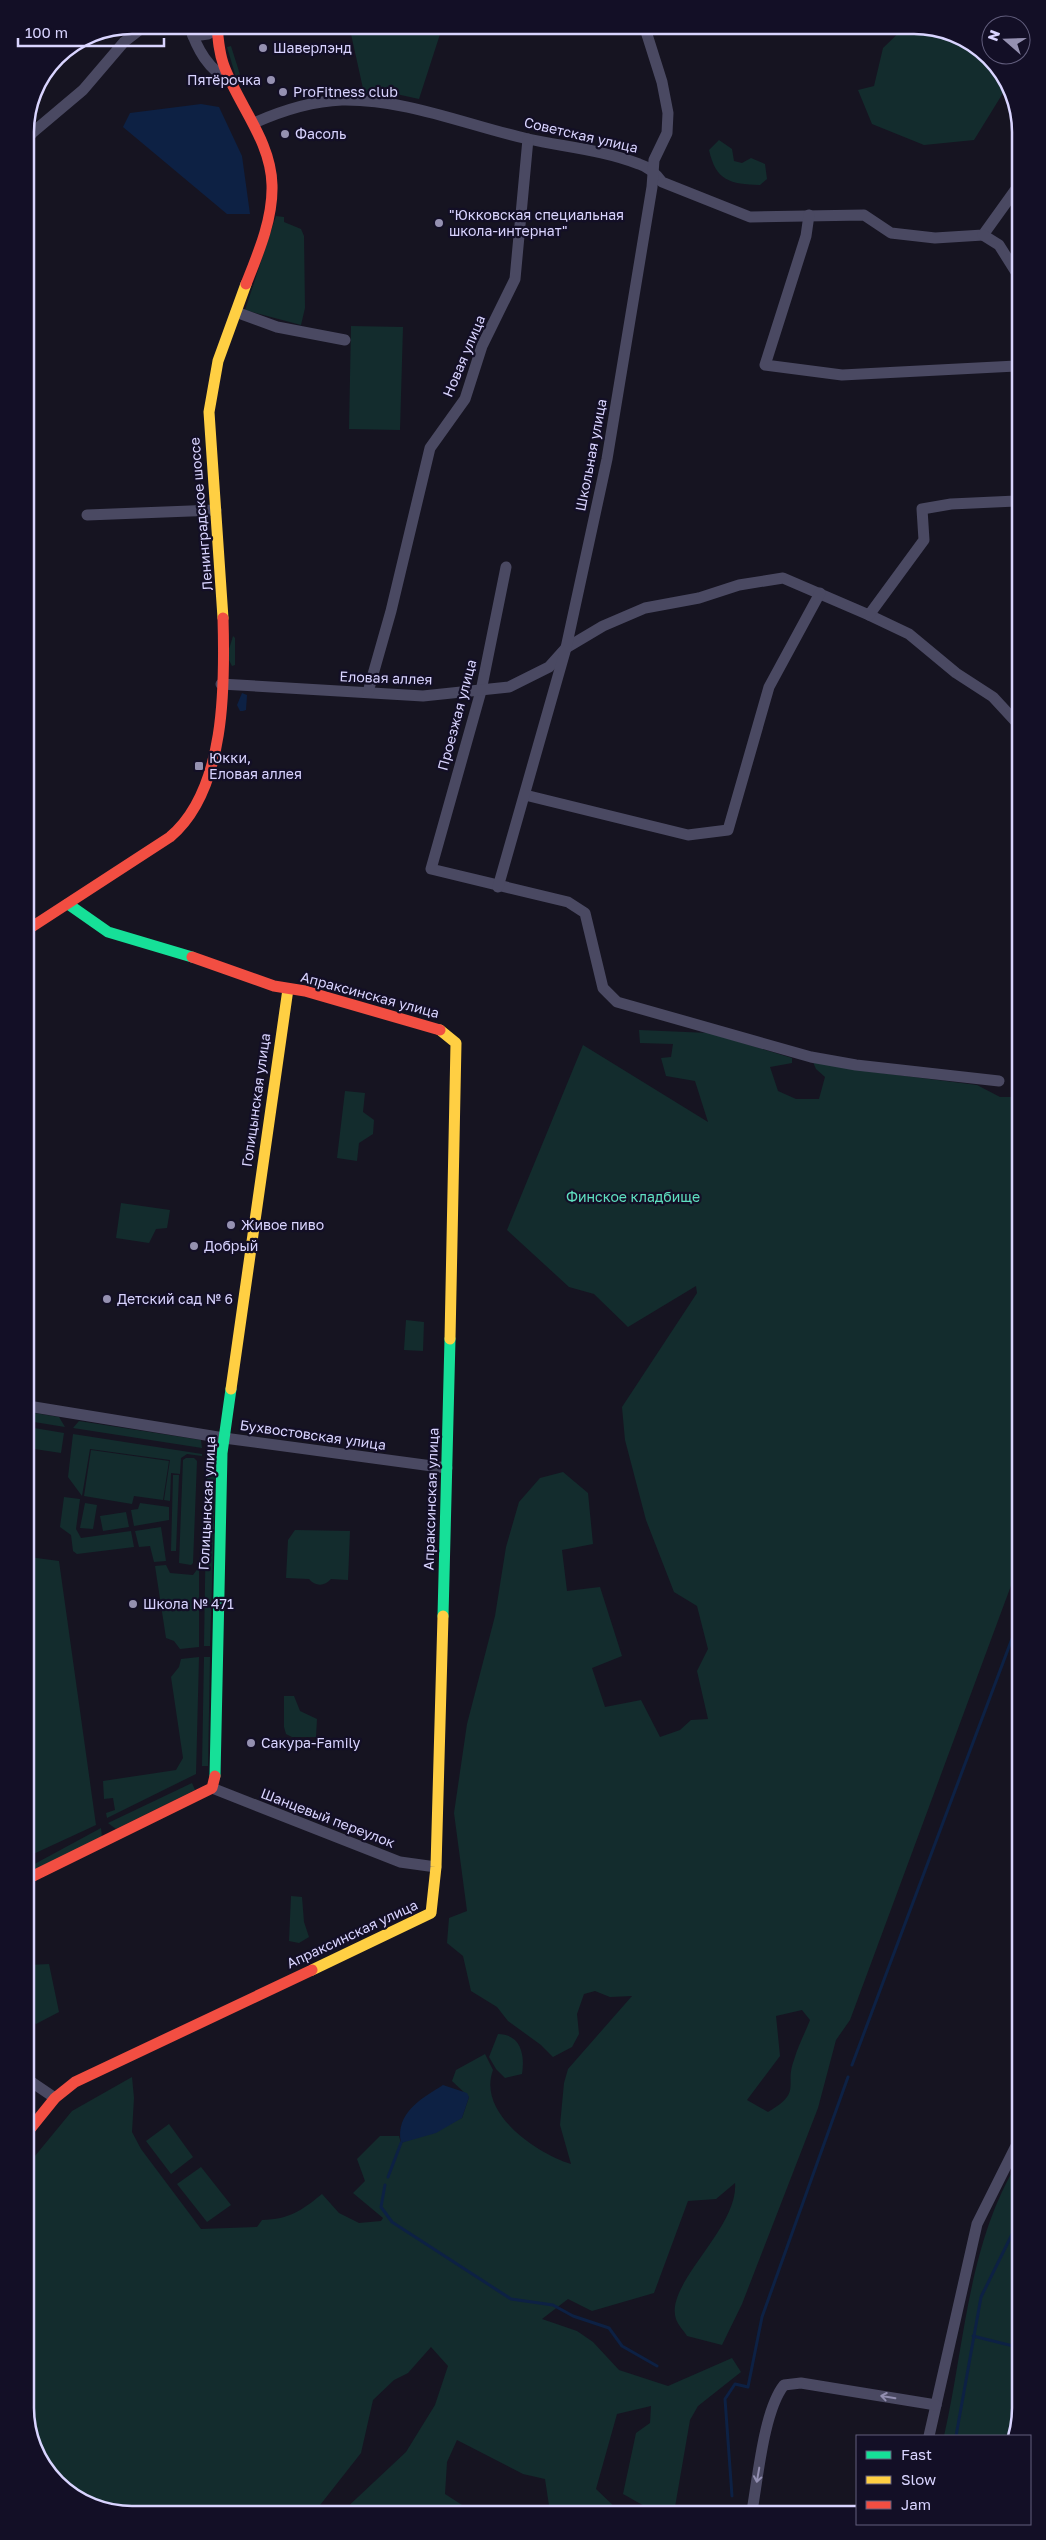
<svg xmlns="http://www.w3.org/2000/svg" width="1046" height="2540" viewBox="0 0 1046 2540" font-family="'Golos Text',sans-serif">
<rect width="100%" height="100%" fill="#161421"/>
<g fill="#132c2d" fill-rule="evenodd">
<path d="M349 25H443L419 99 387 92 364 93Z"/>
<path d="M907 25H922L980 47 1002 79 1003 93 974 140 924 145 872 124 858 90 874 86 883 48Z"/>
<path d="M231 46 242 81H237L227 47Z"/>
<path d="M719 140 732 149 734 161 742 163 751 158 765 164 767 179 760 185C730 184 716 181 709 150Z"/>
<path d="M276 216 284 217V222L301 229 304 236 305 308 301 325 245 310Z"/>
<path d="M351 326 403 327 400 430 349 429Z"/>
<path d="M233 636 235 638V665L232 666 227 656Z"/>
<path d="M639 1030 709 1033 792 1058V1063L770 1067 778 1091 796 1099H819L825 1077 816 1069 813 1062 858 1070 977 1085 1000 1097H1018V1142H1014V1150L1018 1151 1019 1564 850 2020 836 2040 818 2108 742 2304 722 2345 687 2336C684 2331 678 2325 676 2319 664 2284 739 2228 735 2183L716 2199 688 2201 654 2293 592 2311 568 2299 542 2319 577 2331 593 2342 619 2370 668 2386 732 2358 741 2372 698 2406 690 2420 675 2507C658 2519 639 2502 623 2494L636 2433 650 2423 651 2406 617 2414 596 2489 620 2512H550L545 2479 523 2474 457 2440 447 2462 445 2494 473 2512 341 2513 406 2452 435 2405 448 2366 431 2347 408 2373 394 2380 373 2400 361 2453 313 2514 124 2515 66 2493 31 2442 30 2162 72 2111 132 2077 134 2098 132 2132 141 2149 201 2229 257 2227 262 2220C290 2219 301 2211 322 2194L339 2213 359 2223 381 2221 383 2218 353 2193 365 2181 357 2159 380 2136H399L401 2143 462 2118 469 2097 452 2081 456 2070 485 2054 493 2070C477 2113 536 2153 571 2164L560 2125 564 2083 568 2069 632 1996 610 1997 595 1991 584 1994 577 2014 579 2034 572 2047 553 2057 541 2045 508 2021 497 2007 471 1991 463 1956 447 1943 449 1918 467 1911 454 1813 467 1724 495 1616 506 1547 519 1502 540 1478 563 1472 588 1493 593 1544 562 1550 567 1591 600 1587 622 1656 592 1668 605 1707 641 1700 660 1737 680 1730 691 1720 708 1719 697 1671 708 1649 697 1606 674 1592 646 1520 625 1440 622 1407 697 1293 696 1286 628 1327 594 1294 569 1287 507 1230 583 1045 708 1122 695 1081 666 1076 661 1058 671 1057 673 1044 640 1043ZM802 2010 810 2020C805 2033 798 2046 794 2060 784 2086 803 2092 768 2112L747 2100 780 2056 776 2016Z"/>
<path d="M345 1091 365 1093 363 1112 374 1120 373 1134 359 1143 357 1161 337 1158Z"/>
<path d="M121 1203 170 1210 167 1228 156 1229 149 1243 116 1238Z"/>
<path d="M406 1320 424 1322 423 1351 404 1350Z"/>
<path d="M28 1412 59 1417 65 1427 28 1421Z"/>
<path d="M79 1421 201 1440 202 1448 73 1428Z"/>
<path d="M28 1427 64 1433 61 1453 28 1448Z"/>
<path d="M73 1434 202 1454V1456L187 1454 181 1458 180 1474 171 1473 170 1501 164 1500 170 1460 90 1449 82 1496 68 1477Z"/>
<path d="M91 1450 169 1461 163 1500 134 1496 132 1504 84 1496Z"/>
<path d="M211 1457 216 1462 210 1646H204L207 1462Z"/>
<path d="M186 1458H194L197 1461 193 1563 191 1565 179 1563 183 1460Z"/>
<path d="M173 1475H179L176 1551H171Z"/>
<path d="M64 1497 80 1499 76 1529 81 1538 131 1531 134 1547 77 1554 73 1551 71 1535 60 1527Z"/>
<path d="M85 1503 97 1505 93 1529 80 1528Z"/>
<path d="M140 1503 169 1507V1520L134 1526 131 1510 138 1509Z"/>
<path d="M126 1512 129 1527 103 1531 100 1516Z"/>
<path d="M161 1527 166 1561 154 1562 150 1546 139 1547 135 1531Z"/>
<path d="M295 1530 350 1531 348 1580 331 1579C324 1587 315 1586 309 1579L286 1578 288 1540Z"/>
<path d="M29 1557 59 1561 96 1825 29 1856Z"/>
<path d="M166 1565 170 1573 193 1575 199 1567V1647L180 1649 174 1641 166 1638 155 1566Z"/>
<path d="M199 1657 196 1774 107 1818 106 1813 115 1810 113 1798 104 1799 103 1781 176 1770 183 1758 171 1677 179 1667 181 1659Z"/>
<path d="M204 1657H210L208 1766H202Z"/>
<path d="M284 1696H294L300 1711 317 1719 316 1737H292L286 1734 284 1727Z"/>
<path d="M192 1783 195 1790 116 1829 108 1823Z"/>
<path d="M101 1828 102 1837 29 1874V1867Z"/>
<path d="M291 1896 302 1897 304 1922 309 1937 299 1943 289 1941Z"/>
<path d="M49 1964 59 2012 36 2024 30 2020 29 1965Z"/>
<path d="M498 2034C521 2034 525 2055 522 2074L505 2078 496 2069 489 2057Z"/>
<path d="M169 2124 193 2157 171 2174 146 2141Z"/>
<path d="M1020 2159 1021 2370 1012 2387V2415L1017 2420 1012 2436H944C965 2344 968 2240 1020 2159Z"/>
<path d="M201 2167 231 2205 207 2222 177 2184Z"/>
</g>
<g fill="#0d2144">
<path d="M201 104 219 107 242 156 250 214H227L123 127 130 113Z"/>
<path d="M242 693 247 695 246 710 243 711H240L237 705Z"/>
<path d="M443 2085 467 2093 469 2097 462 2118 436 2133 401 2143C395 2113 421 2099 443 2085Z"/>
</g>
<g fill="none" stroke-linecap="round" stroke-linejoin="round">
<g stroke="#0d2144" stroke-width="3">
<path d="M852 2065 1019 1620"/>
<path d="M388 2177 401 2143"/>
<path d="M385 2185 381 2207 392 2222 511 2299 553 2305 573 2316 609 2328 622 2346 657 2366"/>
<path d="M973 2336 1021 2348"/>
<path d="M956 2436 981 2297 1021 2216"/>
<path d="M732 2496 725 2399 735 2384 748 2387 762 2317 848 2077"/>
</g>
<g stroke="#4a4962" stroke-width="11">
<path d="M189 25C197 49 208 70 232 82"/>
<path d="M193 36 208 34 217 29"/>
<path d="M254 123C281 111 313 101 342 100 407 99 466 125 528 139 565 147 603 150 639 164 649 167 656 174 662 182L750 217 864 215 891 233 935 238 983 235 1016 189"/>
<path d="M25 143 32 133 83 90 124 42 146 25"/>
<path d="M809 215 806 236 765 365 842 375 1016 366"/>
<path d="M983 235 999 245 1016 272"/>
<path d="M236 312 277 327 345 340"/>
<path d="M87 515 216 510"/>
<path d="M506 567 481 691 431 869 568 902 585 913 603 988 617 1002 811 1057 856 1065 999 1081"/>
<path d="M869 615 909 634 956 673 993 697 1017 723"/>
<path d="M221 684 423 696 509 687 549 667 566 648 603 626 645 608 699 598 739 585 783 578 869 615 924 540 922 509 951 504 1016 501"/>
<path d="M368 692 391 611 430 448 465 399 482 346 515 279 528 139"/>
<path d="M525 795 688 835 728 830 769 687 820 593"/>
<path d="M498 887 566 648 607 459 652 187 654 160 667 133 668 113 662 82 644 25"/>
<path d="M28 1406 224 1438 447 1468"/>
<path d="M212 1788 400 1862 436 1867"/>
<path d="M30 2081 55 2098"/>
<path d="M929 2436 977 2224 1020 2138"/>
<path d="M752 2511C758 2477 764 2410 784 2385L801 2383 936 2405"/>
</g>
<g stroke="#16e098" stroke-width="11">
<path d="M68 904 108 932 192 957"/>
<path d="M443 1616 450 1339"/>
<path d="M215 1776 222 1453 231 1389"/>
</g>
<g stroke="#ffcf43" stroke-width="11">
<path d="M223 618 209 412 218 361 246 284"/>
<path d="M440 1030 456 1043 450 1339"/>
<path d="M231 1389 288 989"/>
<path d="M312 1970 431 1913 436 1867 443 1616"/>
</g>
<g stroke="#f24e42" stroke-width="11">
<path d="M217 25C218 39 219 53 224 66 239 106 271 141 272 185 273 219 258 254 246 284"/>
<path d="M27 930 170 837C226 790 225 685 223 618"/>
<path d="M192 957 274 986 305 991 440 1030"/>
<path d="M29 1878 212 1788 215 1776"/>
<path d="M30 2129 55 2098 75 2082 312 1970"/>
</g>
</g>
<defs><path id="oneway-shaft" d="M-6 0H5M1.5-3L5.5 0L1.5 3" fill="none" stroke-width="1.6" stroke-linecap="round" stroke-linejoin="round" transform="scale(1.25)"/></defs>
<g stroke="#928eb0">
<use href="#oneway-shaft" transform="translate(888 2397) rotate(-171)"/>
<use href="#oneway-shaft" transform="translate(758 2475) rotate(100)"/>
</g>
<g fill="#9591b1" stroke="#130f26" stroke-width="2">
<circle cx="263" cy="48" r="5"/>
<circle cx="271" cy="80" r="5"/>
<circle cx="283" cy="92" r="5"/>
<circle cx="285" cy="134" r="5"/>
<circle cx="439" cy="223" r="5"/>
<rect x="194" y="761" width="10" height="10" rx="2.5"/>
<circle cx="231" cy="1225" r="5"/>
<circle cx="194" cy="1246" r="5"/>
<circle cx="107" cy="1299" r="5"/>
<circle cx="133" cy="1604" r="5"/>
<circle cx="251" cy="1743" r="5"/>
</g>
<g text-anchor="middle" stroke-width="4.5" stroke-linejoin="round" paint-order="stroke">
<g font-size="14" fill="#d9d4ff" stroke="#130f26" text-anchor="start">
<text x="273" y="53">Шаверлэнд</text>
<text x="261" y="85" text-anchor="end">Пятёрочка</text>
<text x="293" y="97">ProFitness club</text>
<text x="295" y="139">Фасоль</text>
<text x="449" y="220">"Юкковская специальная<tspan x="449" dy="16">школа-интернат"</tspan></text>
<text x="209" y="763">Юкки,<tspan x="209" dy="16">Еловая аллея</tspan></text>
<text x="241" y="1230">Живое пиво</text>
<text x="204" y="1251">Добрый</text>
<text x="117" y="1304">Детский сад № 6</text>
<text x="143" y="1609">Школа № 471</text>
<text x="261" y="1748">Сакура-Family</text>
</g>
<g font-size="14" fill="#d9d4ff" stroke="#130f26">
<text transform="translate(581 135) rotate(13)" y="5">Советская улица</text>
<text transform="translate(464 356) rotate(-67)" y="5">Новая улица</text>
<text transform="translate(591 455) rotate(-79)" y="5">Школьная улица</text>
<text transform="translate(201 514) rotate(-95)" y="5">Ленинградское шоссе</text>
<text transform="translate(386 678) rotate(2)" y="5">Еловая аллея</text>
<text transform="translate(457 715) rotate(-75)" y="5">Проезжая улица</text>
<text transform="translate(370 995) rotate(15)" y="5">Апраксинская улица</text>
<text transform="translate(256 1100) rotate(-82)" y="5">Голицынская улица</text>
<text transform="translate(313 1435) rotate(8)" y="5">Бухвостовская улица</text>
<text transform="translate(431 1499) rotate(-88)" y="5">Апраксинская улица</text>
<text transform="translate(207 1503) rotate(-87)" y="5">Голицынская улица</text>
<text transform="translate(328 1818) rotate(21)" y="5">Шанцевый переулок</text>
<text transform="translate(352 1934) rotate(-25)" y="5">Апраксинская улица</text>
</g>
<g font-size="14" fill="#5fe0c0" stroke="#130f26">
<text x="633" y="1202">Финское кладбище</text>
</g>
</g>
<path d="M0 0H1046V2540H0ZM132 34H914A98 98 0 0 1 1012 132V2408A98 98 0 0 1 914 2506H132A98 98 0 0 1 34 2408V132A98 98 0 0 1 132 34Z" fill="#130f26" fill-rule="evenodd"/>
<path fill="none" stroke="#d9d4ff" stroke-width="2.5" d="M132 34H914A98 98 0 0 1 1012 132V2408A98 98 0 0 1 914 2506H132A98 98 0 0 1 34 2408V132A98 98 0 0 1 132 34Z"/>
<rect x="856" y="2435" width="175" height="90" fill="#130f26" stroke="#625e7d"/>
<rect x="866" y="2451" width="25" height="8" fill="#16e098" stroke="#625e7d"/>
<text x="901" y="2460" font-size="15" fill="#d9d4ff">Fast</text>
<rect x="866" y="2476" width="25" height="8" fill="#ffcf43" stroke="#625e7d"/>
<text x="901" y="2485" font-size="15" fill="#d9d4ff">Slow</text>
<rect x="866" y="2501" width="25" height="8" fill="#f24e42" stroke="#625e7d"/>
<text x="901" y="2510" font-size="15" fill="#d9d4ff">Jam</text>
<g transform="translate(1006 40) rotate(290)"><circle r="24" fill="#130f26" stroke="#625e7d"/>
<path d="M0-4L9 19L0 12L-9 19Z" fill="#9591b1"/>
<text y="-8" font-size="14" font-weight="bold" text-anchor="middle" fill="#d9d4ff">N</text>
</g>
<path d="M18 38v8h146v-8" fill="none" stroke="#d9d4ff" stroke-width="2.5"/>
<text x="25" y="38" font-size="15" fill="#d9d4ff" stroke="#130f26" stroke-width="4" paint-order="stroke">100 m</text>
</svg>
